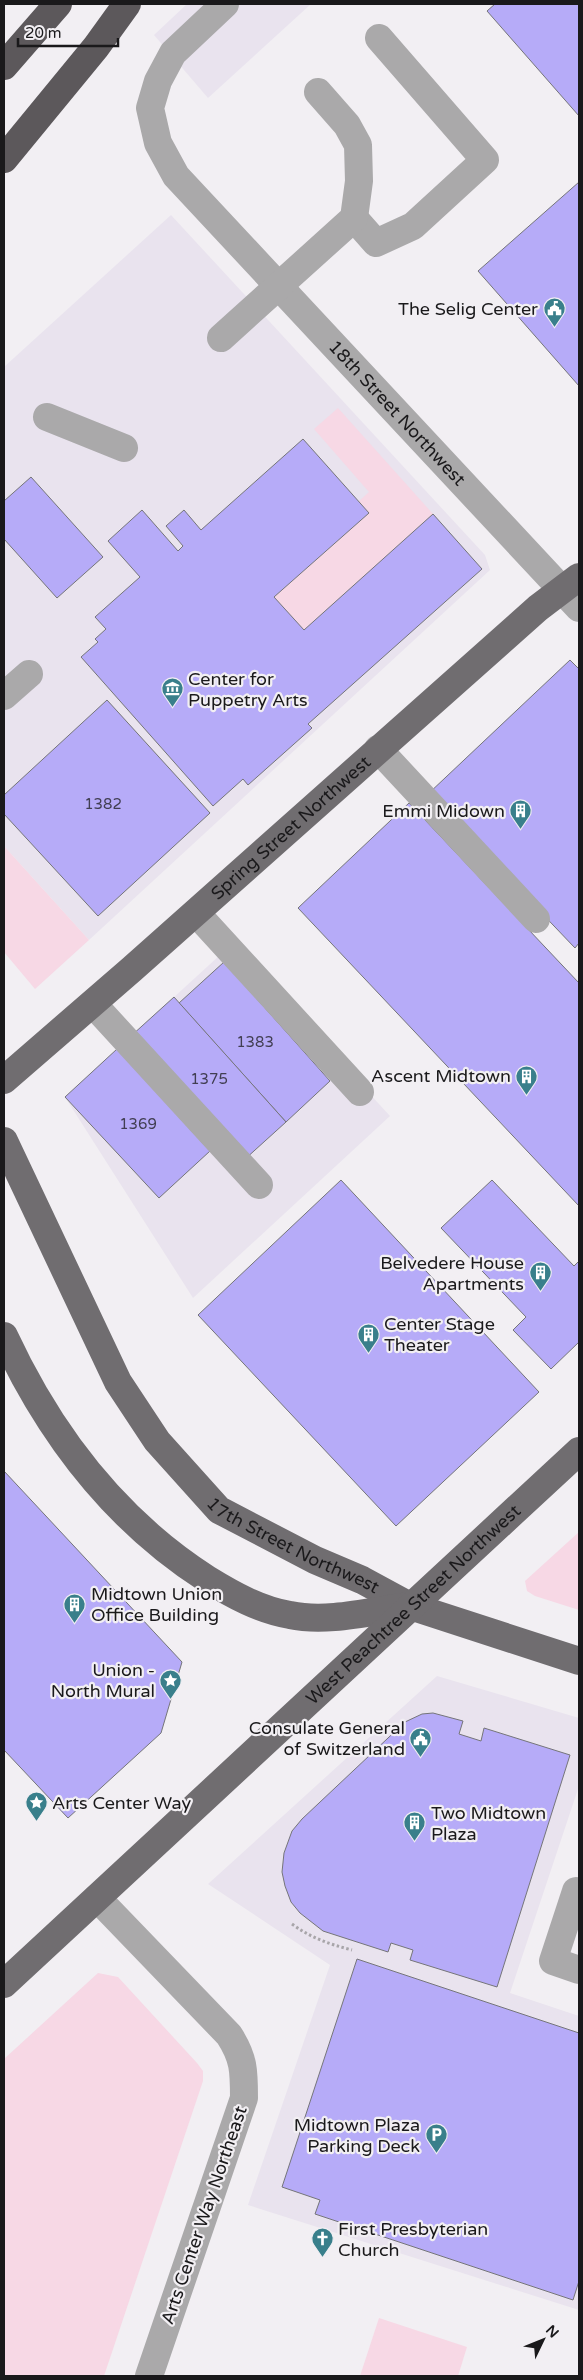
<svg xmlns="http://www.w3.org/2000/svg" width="583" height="2380" viewBox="0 0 583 2380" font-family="'Varela Round',sans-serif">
<rect width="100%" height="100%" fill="#f2eff3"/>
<g fill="#e9e3ee">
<path d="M187 4H311L208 98 154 35Z"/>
<path d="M171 215 485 555 490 570 89 940 4 846V367Z"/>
<path d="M232 944 390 1116 193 1298 65 1097Z"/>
<path d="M437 1676 579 1718V1786L510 1993 579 2016V2310L248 2205 330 1965 208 1884Z"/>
</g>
<g fill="#f7d8e5">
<path d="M338 408 433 514 304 630 274 597 369 513 358 502 369 492 314 429Z"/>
<path d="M4 846 89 940 35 989 4 952Z"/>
<path d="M579 1532V1610L535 1596 527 1591 525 1581Z"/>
<path d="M98 1973 118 1977 197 2063 203 2071V2081L104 2376H4V2059Z"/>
<path d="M379 2318 467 2347 458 2376H360Z"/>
</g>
<g fill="#b6abf8" stroke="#757579">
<path d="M495 4H579V116L487 11Z"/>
<path d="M579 182V386L478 271Z"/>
<path d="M303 439 369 513 274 597 304 630 433 514 482 569 308 724 312 728 248 785 243 779 213 806 81 657 98 642 95 639 106 629 95 617 140 577 108 541 142 510 178 551 183 546 166 526 184 510 201 530Z"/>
<path d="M31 477 103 557 57 598 4 539V501Z"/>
<path d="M570 660 579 669V943L575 948 428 794Z"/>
<path d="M107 700 210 813 98 916 4 814V795Z"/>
<path d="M409 803 579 983V1206L298 908Z"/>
<path d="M224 962 330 1081 286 1122 179 1003Z"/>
<path d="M174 997 286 1122 244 1160 131 1036Z"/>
<path d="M117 1049 210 1151 159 1198 65 1097Z"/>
<path d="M341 1180 539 1392 396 1526 198 1315Z"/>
<path d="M492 1180 574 1266 579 1261V1342L551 1369 513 1330 526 1317 441 1228Z"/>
<path d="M4 1471 182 1662 161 1733 68 1818 4 1750Z"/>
<path d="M433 1713 463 1721 459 1734 481 1741 484 1728 570 1755 497 1987 410 1960 413 1950 391 1943 388 1952 323 1931 300 1913 291 1902 285 1886 282 1872 284 1853 292 1831 302 1819 405 1722 422 1714Z"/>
<path d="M357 1959 579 2033V2281L573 2300 315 2214 320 2200 282 2187Z"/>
</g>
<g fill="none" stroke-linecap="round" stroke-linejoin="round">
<path stroke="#a8a5a9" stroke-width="3" stroke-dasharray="2.5 2.5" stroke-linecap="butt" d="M292 1924C311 1938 329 1944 352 1950"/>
<g stroke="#aaa9aa" stroke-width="28">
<path id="s1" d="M225 4 173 53 158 81 150 108 158 143 176 176 579 608"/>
<path d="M354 218 376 243 413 226 485 160 379 38"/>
<path d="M221 338 354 218 359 181 358 145 347 125 318 92"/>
<path d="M47 417 124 448"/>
<path d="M4 696 29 674"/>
<path d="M378 749 536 919"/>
<path d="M196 913 360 1092"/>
<path d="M93 1004 259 1185"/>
<path d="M579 1892 576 1891 553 1961 579 1970"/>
<path d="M97 1898 229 2035C244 2058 244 2071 244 2098L149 2376"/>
</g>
<g stroke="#706d70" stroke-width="28">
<path id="s2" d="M4 1080 132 969 538 608 579 577"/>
<path id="s3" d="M4 1141 118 1382 157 1441 219 1510 315 1560 362 1580 410 1606 579 1661"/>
<path d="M4 1336C50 1435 115 1520 207 1579 233 1595 260 1610 290 1615 328 1623 371 1611 410 1606"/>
<path id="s4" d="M4 1984 579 1451"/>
</g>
<g stroke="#5c585b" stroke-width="28">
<path d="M4 66 58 4"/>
<path d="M4 159 96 47 127 4"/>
</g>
</g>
<defs>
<symbol id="civic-pin" viewBox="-11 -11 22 30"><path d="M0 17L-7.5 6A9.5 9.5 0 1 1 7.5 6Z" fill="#397f8b" stroke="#f2eff3"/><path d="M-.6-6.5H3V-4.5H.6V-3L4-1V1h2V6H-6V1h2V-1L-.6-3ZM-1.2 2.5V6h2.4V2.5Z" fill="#fff"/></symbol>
<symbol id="museum-pin" viewBox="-11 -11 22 30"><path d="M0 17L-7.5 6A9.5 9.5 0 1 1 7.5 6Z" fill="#397f8b" stroke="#f2eff3"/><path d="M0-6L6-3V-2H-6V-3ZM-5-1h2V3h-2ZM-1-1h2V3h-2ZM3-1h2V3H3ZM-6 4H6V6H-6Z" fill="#fff"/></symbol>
<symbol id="building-pin" viewBox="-11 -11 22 30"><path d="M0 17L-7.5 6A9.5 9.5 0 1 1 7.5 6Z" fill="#397f8b" stroke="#f2eff3"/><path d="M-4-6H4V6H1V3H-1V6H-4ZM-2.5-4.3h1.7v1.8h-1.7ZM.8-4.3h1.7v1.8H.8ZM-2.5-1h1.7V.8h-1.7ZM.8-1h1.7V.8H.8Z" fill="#fff"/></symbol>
<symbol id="sight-pin" viewBox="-11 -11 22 30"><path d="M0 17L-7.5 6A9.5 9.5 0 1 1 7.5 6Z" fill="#397f8b" stroke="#f2eff3"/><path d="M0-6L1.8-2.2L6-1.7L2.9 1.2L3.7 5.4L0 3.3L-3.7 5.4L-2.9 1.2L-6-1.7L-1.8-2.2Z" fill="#fff"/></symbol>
<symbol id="parking-pin" viewBox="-11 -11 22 30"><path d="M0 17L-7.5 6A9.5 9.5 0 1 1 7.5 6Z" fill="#397f8b" stroke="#f2eff3"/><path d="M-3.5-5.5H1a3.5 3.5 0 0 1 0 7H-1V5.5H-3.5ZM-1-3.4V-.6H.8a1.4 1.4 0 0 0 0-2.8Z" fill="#fff"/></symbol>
<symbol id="church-pin" viewBox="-11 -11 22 30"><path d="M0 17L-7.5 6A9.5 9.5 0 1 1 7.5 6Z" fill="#397f8b" stroke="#f2eff3"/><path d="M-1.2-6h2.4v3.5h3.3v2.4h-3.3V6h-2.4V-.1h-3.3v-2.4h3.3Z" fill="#fff"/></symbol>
</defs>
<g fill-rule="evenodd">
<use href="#civic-pin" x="542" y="296" width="25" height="34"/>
<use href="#museum-pin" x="160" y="676" width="25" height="34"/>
<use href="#building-pin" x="508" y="798" width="25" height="34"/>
<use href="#building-pin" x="514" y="1064" width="25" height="34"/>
<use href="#building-pin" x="528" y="1260" width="25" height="34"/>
<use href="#building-pin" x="356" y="1322" width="25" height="34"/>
<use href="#building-pin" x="62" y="1592" width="25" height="34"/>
<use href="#sight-pin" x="158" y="1668" width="25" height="34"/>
<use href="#civic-pin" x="408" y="1726" width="25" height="34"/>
<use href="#sight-pin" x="24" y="1790" width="25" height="34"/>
<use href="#building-pin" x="402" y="1810" width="25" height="34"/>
<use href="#parking-pin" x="424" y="2122" width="25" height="34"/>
<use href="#church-pin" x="310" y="2226" width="25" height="34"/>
</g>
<g text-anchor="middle" stroke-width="4.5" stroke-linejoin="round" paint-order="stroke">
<g font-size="15" fill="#413e52">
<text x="103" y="809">1382</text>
<text x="255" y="1047">1383</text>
<text x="209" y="1084">1375</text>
<text x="138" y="1129">1369</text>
</g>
<g font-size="18" fill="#1a191b" stroke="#f2eff3" text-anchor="end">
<text x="538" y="315">The Selig Center</text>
<text x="188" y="685" text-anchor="start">Center for<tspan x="188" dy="21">Puppetry Arts</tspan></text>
<text x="505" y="817">Emmi Midown</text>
<text x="511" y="1082">Ascent Midtown</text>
<text x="524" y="1269">Belvedere House<tspan x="524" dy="21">Apartments</tspan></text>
<text x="384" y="1330" text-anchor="start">Center Stage<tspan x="384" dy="21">Theater</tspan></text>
<text x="91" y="1600" text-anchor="start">Midtown Union<tspan x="91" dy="21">Office Building</tspan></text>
<text x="155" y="1676">Union -<tspan x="155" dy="21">North Mural</tspan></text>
<text x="405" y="1734">Consulate General<tspan x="405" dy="21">of Switzerland</tspan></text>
<text x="52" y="1809" text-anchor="start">Arts Center Way</text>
<text x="431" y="1819" text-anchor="start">Two Midtown<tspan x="431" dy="21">Plaza</tspan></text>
<text x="420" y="2131">Midtown Plaza<tspan x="420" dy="21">Parking Deck</tspan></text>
<text x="338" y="2235" text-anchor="start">First Presbyterian<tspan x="338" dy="21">Church</tspan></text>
</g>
<g font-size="18" fill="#1a191b" stroke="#f2eff3">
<text dy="6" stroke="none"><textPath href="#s1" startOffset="529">18th Street Northwest</textPath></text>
<text dy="6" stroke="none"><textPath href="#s2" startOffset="382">Spring Street Northwest</textPath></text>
<text dy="6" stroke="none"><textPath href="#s3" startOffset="512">17th Street Northwest</textPath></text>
<text dy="6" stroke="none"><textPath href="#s4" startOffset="558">West Peachtree Street Northwest</textPath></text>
<text transform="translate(204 2215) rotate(-71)" y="6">Arts Center Way Northeast</text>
</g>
</g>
<rect width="583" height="2380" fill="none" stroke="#1a191b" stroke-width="10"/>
<g transform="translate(543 2340) rotate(47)" stroke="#f2eff3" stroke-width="4" paint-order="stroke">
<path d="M0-4L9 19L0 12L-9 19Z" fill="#1a191b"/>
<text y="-8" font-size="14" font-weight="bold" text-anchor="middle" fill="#1a191b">N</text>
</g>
<path d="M18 38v8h100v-8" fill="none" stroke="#1a191b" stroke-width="2.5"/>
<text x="25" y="38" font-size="15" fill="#1a191b" stroke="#f2eff3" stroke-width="4" paint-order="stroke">20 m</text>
</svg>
